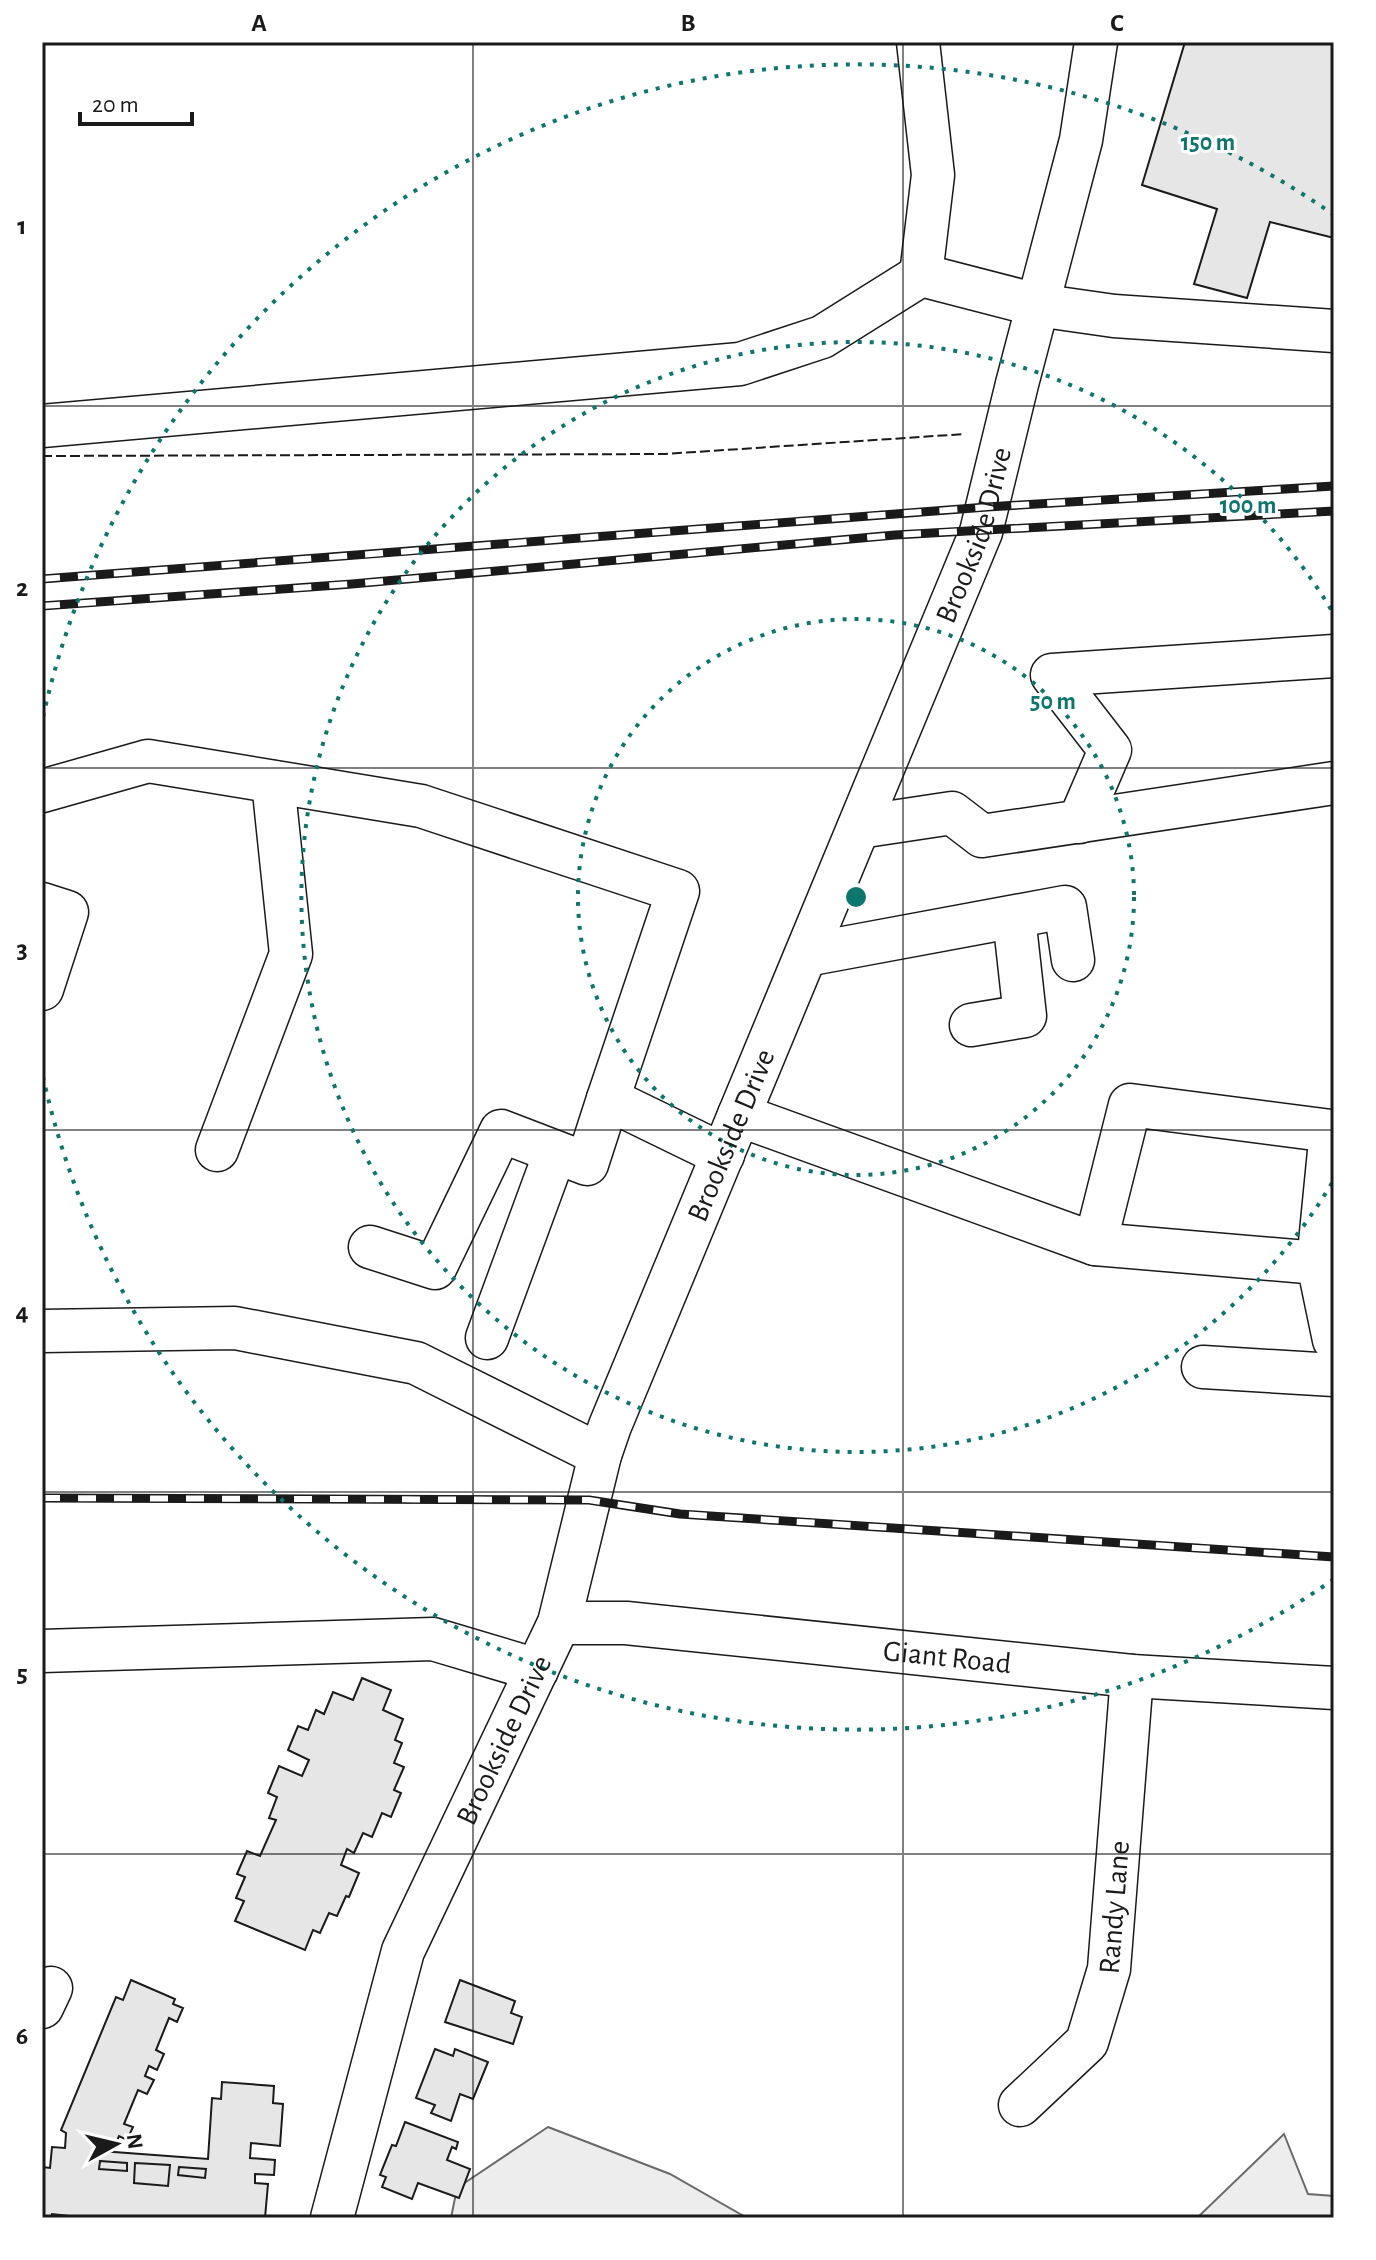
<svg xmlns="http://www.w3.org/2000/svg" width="1376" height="2260" viewBox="0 0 1376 2260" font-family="'Alegreya Sans',sans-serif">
<rect width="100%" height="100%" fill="#fff"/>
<g fill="#ededed" stroke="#6a6a6a" stroke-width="2">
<path d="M548 2127 670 2174 747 2218H451L457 2188Z"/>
<path d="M1284 2134 1308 2194 1334 2196V2218H1197Z"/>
</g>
<g fill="#e6e6e6" stroke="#1a1a1a" stroke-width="2">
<path d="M1185 42H1334V238L1270 222 1247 298 1194 284 1217 209 1142 185Z"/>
<path d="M362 1678 391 1690 383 1710 403 1719 395 1740 402 1743 394 1763 404 1767 394 1790 401 1793 391 1817 382 1813 372 1837 363 1833 354 1853 347 1849 341 1865 359 1873 349 1897 346 1896 337 1916 329 1913 320 1933 313 1930 305 1950 235 1921 244 1901 236 1898 245 1877 237 1874 247 1851 260 1856 276 1820 269 1818 277 1797 268 1793 279 1766 302 1776 309 1760 288 1750 298 1726 308 1730 316 1710 324 1714 333 1692 353 1700Z"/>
<path d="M131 1980 175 1999 173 2004 183 2008 177 2022 169 2018 156 2050 164 2054 157 2070 149 2066 145 2076 154 2080 147 2094 138 2090 124 2124 133 2127 127 2140 119 2136 116 2143 102 2142 101 2151 208 2159 212 2098 221 2099 222 2082 274 2086 273 2103 283 2104 280 2146 251 2143 250 2158 275 2160 274 2175 255 2174V2183L268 2184 265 2218H88L52 2214 51 2218H42V2167L50 2168 52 2147 65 2148 66 2133 61 2130 116 1997 123 2000Z"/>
<path d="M460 1980 515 2001 511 2013 522 2017 513 2044 445 2022Z"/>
<path d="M435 2049 453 2056 455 2049 488 2062 473 2099 460 2094 451 2121 431 2113 435 2105 416 2098Z"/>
<path d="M405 2122 458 2142 456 2149 452 2147 447 2160 470 2169 459 2198 418 2183 412 2199 382 2187 386 2177 380 2175 392 2145 396 2146Z"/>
<path d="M100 2161 127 2163V2171L99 2169Z"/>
<path d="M135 2163 170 2165 168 2186 134 2183Z"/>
<path d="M179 2167 206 2169 205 2178 178 2175Z"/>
</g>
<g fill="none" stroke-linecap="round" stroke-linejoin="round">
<defs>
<g id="minor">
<path d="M918 42 933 175 921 275"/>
<path d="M42 426 740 364 822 337 921 275 1037 305 1114 316 1334 331"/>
<path d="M42 791 148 761 421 806 678 891 608 1099"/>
<path d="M1079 822 1110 750 1052 675 1334 656"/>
<path d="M859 827 952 813 982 836 1334 783"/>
<path d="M42 904 67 912 42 989"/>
<path d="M806 955 1065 907 1073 960"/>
<path d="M971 1025 1025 1016 1014 917"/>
<path d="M739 1115 1095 1244 1318 1263 1334 1340"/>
<path d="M217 1150 291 954 273 782"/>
<path d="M1095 1244 1130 1105 1331 1131 1318 1263"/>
<path d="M370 1247 435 1268 501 1131 587 1164 608 1099 723 1155"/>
<path d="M42 1331 235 1328 416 1363 600 1455"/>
<path d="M487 1338 555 1153"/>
<path d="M1203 1367 1334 1375"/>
<path id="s1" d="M559 1623H626L1132 1676 1334 1688"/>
<path d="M42 1651 433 1639 537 1670"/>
<path d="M42 2007 51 1988"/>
<path id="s2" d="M1020 2105 1087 2042 1109 1969 1132 1676"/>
<path id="s3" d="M332 2218 403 1951 559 1623 600 1455 610 1426 981 532 1017 384 1081 140 1096 42"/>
</g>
</defs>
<use href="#minor" stroke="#1a1a1a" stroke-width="45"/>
<use href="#minor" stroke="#fff" stroke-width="42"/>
<defs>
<g id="rail">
<path d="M42 579 987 507 1334 486"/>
<path d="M42 606 352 584 895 535 1334 511"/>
<path d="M42 1498 589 1500 680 1514 1334 1557"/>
</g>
</defs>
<use href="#rail" stroke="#1a1a1a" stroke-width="9"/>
<use href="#rail" stroke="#fff" stroke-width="6" stroke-dasharray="18" stroke-linecap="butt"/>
<path stroke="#1a1a1a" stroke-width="2" stroke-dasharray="10 4" stroke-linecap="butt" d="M42 456 665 454 965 434"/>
</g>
<path fill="none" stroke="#1a1a1a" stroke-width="2" stroke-opacity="0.55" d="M473 42V2218M903 42V2218M42 406H1334M42 768H1334M42 1130H1334M42 1492H1334M42 1854H1334"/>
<g fill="none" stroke="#0f766e" stroke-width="4" stroke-dasharray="4 8">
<circle cx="856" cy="897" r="278"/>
<path d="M1332 1183A555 555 0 1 1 1332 611"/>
<path d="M1334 1579A833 833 0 0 1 43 1077M43 717A833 833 0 0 1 1334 215"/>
</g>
<g text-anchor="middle" stroke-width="6" stroke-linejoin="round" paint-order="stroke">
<g font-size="30" fill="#1a1a1a" stroke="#fff">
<text dy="10" stroke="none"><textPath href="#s3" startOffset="1806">Brookside Drive</textPath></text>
<text dy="10" stroke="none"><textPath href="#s3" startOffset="1158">Brookside Drive</textPath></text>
<text dy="10" stroke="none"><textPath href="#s1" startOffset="390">Giant Road</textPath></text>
<text dy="10" stroke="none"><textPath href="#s3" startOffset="510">Brookside Drive</textPath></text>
<text dy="10" stroke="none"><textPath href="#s2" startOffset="230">Randy Lane</textPath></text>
</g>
</g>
<circle cx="856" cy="897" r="12" fill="#0f766e" stroke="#fff" stroke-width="4"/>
<g font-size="24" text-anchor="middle" font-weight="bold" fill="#0f766e" stroke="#fff" stroke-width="6" stroke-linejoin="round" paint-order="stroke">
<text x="1208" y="150">150 m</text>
<text x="1248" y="513">100 m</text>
<text x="1053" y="709">50 m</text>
</g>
<rect width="1376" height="2260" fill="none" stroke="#ffffff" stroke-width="88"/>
<g transform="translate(116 2144) rotate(82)" stroke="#ffffff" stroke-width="6" paint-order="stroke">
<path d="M0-6L14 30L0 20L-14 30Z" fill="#1a1a1a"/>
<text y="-12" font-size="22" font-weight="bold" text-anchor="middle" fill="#1a1a1a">N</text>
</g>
<path d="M80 112v12h112v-12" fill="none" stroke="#1a1a1a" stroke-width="4"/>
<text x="92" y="112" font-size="24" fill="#1a1a1a" stroke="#ffffff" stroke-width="6" paint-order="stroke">20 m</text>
<rect x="44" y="44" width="1288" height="2172" fill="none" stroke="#1a1a1a" stroke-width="3"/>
<g font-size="26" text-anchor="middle" font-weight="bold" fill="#1a1a1a">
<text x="259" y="31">A</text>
<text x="688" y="31">B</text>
<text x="1117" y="31">C</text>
<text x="22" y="234">1</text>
<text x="22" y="596">2</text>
<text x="22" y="958">3</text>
<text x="22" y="1320">4</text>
<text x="22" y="1682">5</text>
<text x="22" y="2044">6</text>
</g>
</svg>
